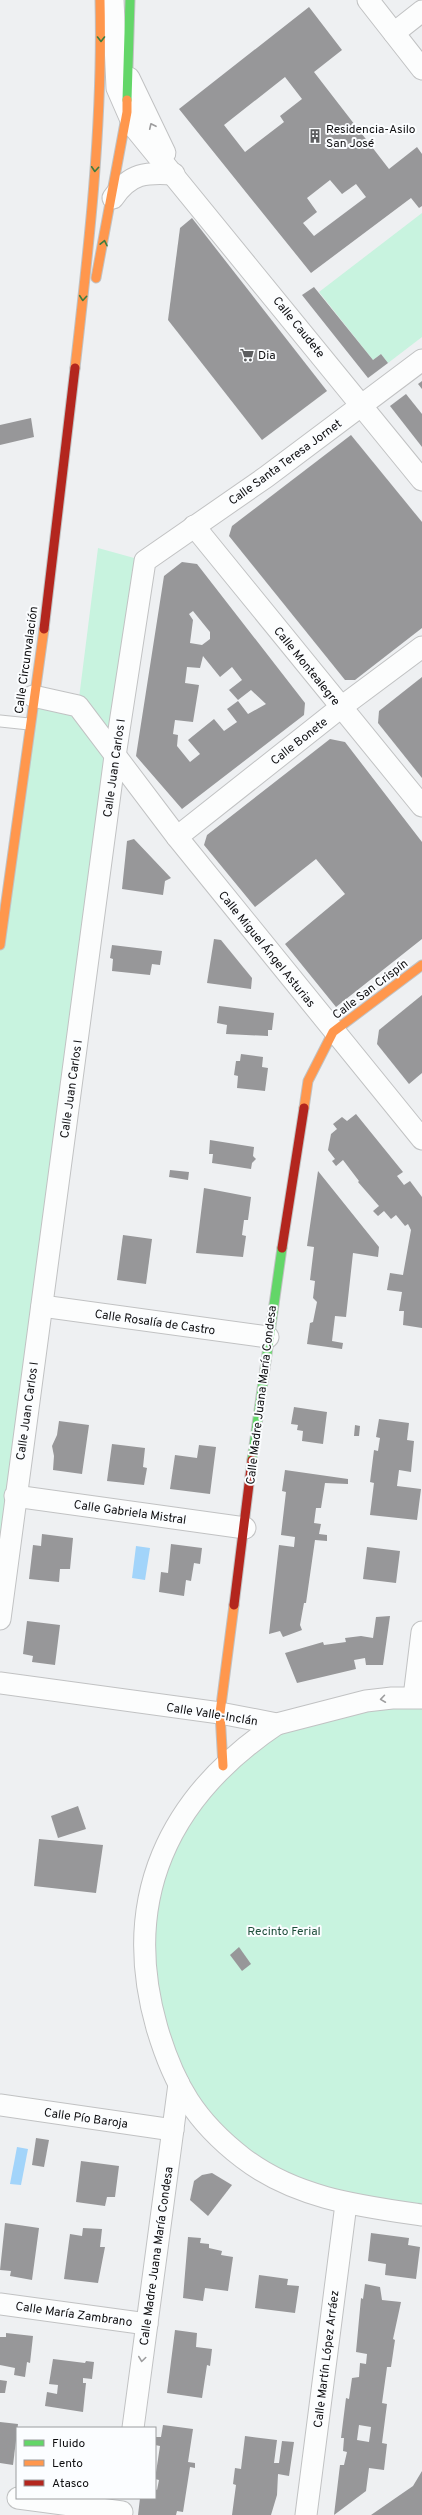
<svg xmlns="http://www.w3.org/2000/svg" width="422" height="2515" viewBox="0 0 422 2515" font-family="Overpass,sans-serif">
<rect width="100%" height="100%" fill="#eef0f2"/>
<g fill="#c8f3df">
<path d="M422 213V337L388 363 381 354 373 360 319 292Z"/>
<path d="M98 548 145 561 0 1623V945L33 696 78 706Z"/>
<path d="M422 1698V2215L323 2198 209 2129 154 2015 155 1879 223 1766 322 1711Z"/>
</g>
<g fill="#a2d4fa">
<path d="M136 1546 150 1548 145 1580 132 1578Z"/>
<path d="M17 2147 28 2149 21 2185 10 2184Z"/>
</g>
<g fill="#979799" fill-rule="evenodd">
<path d="M309 7 342 50 314 72 389 169 417 147 422 154V206L419 208 411 198 311 273 179 109ZM285 77 302 99 280 116 284 122 245 152 224 125ZM330 180 342 194 356 184 366 197 314 236 303 223 317 212 307 198Z"/>
<path d="M192 218 327 391 262 440 168 320 180 228Z"/>
<path d="M314 287 373 360 381 354 388 363 368 378 302 295Z"/>
<path d="M422 381V389L418 384Z"/>
<path d="M406 394 422 414V447L390 406Z"/>
<path d="M31 418 34 437 0 445V425Z"/>
<path d="M351 435 422 522V628L355 680H345L229 536 232 526Z"/>
<path d="M182 562 197 564 305 703 304 715 182 809 136 756 164 576ZM193 611 210 632V639L202 645 190 643 193 620 189 614ZM203 656 220 677 232 667 242 680 229 690 238 700 251 690 266 704 248 714 238 701 227 709 237 722 224 731 214 719 188 740 200 754 190 762 177 746 178 735 173 734 175 720 193 722 199 685 185 683 187 667 200 668Z"/>
<path d="M422 677V778L378 723 379 711Z"/>
<path d="M330 739 345 742 422 842V939L336 1007 285 944 345 894 316 859 255 907 204 845 207 835Z"/>
<path d="M134 839 171 878 165 881 163 895 122 889 127 841Z"/>
<path d="M214 939 221 940 252 978 251 989 207 983Z"/>
<path d="M112 945 162 951 160 965 152 964 150 975 112 971 113 959 110 958Z"/>
<path d="M422 995V1073L409 1084 377 1044 379 1030Z"/>
<path d="M219 1006 274 1013 272 1030H268V1036L226 1034 227 1025 217 1023Z"/>
<path d="M241 1054 263 1057 262 1067 268 1068 265 1091 237 1088 238 1076 234 1075 236 1061H240Z"/>
<path d="M356 1114 403 1172 397 1176 404 1185 410 1181 422 1197V1328L403 1325 404 1311H399L402 1292 387 1290 390 1273 403 1275 411 1230 408 1224 405 1226 396 1215 391 1219 384 1211 378 1216 373 1211 379 1206 358 1182 359 1181 343 1160 336 1166 332 1161 335 1159 328 1150 331 1134 337 1129 333 1124 342 1117 347 1121Z"/>
<path d="M210 1140 254 1147 253 1156 256 1159 252 1163 251 1169 212 1163 213 1154H209Z"/>
<path d="M170 1170 189 1172 188 1180 169 1177Z"/>
<path d="M318 1171 379 1247 378 1257 353 1253 346 1317 335 1316 332 1341 343 1343 342 1349 307 1344 310 1323 313 1322 317 1302 313 1298 315 1281 310 1280 314 1247 307 1246Z"/>
<path d="M204 1188 251 1197 248 1220H244L242 1235 246 1236 243 1257 196 1253Z"/>
<path d="M123 1235 152 1239 146 1284 117 1280Z"/>
<path d="M294 1407 327 1412 323 1444 302 1441 303 1431 297 1430 298 1425 291 1424Z"/>
<path d="M379 1419 409 1423 407 1440 414 1441 411 1472 399 1470 397 1486 421 1489 417 1520 370 1515 374 1483 370 1482 374 1450 378 1451 380 1438 376 1437Z"/>
<path d="M59 1421 89 1425 82 1474 53 1470 54 1456 52 1446 57 1435Z"/>
<path d="M355 1425 360 1426 359 1436H354Z"/>
<path d="M112 1444 145 1448 143 1467 147 1468 144 1485 107 1481Z"/>
<path d="M199 1445 216 1447 210 1494 170 1489 175 1455 197 1458Z"/>
<path d="M285 1470 348 1479V1484L325 1483 321 1508H316L314 1523 321 1524 319 1534 327 1535V1541L315 1540 306 1603H304L300 1625 302 1630 283 1637 280 1631 269 1634 279 1545 294 1547 295 1537 281 1535 286 1492 282 1491Z"/>
<path d="M42 1534 73 1538 70 1569H60L59 1582 29 1579 33 1545 41 1546Z"/>
<path d="M171 1544 202 1548 200 1564 194 1563 191 1581 186 1580 184 1596 159 1592 161 1572 168 1573Z"/>
<path d="M367 1547 400 1551 396 1583 363 1579Z"/>
<path d="M390 1616 383 1665H366L365 1658 354 1660 356 1669 297 1683 285 1653 323 1642 324 1645 346 1642 345 1638 361 1636 373 1638 376 1617Z"/>
<path d="M27 1621 60 1625 55 1665 32 1662 33 1656 23 1654Z"/>
<path d="M78 1806 86 1829 58 1838 51 1816Z"/>
<path d="M39 1839 103 1845 96 1893 34 1886Z"/>
<path d="M239 1947 251 1964 242 1971 230 1955Z"/>
<path d="M36 2138 49 2140 44 2167 32 2165Z"/>
<path d="M81 2161 119 2166 115 2197H107L105 2206 76 2202Z"/>
<path d="M212 2173 232 2185 208 2216 190 2200 194 2181 202 2175Z"/>
<path d="M5 2223 39 2228 32 2280 10 2276 11 2271 0 2270Z"/>
<path d="M83 2228 102 2229 100 2247H105L98 2283 64 2279 70 2234 82 2236Z"/>
<path d="M371 2233 409 2238 408 2245 420 2247 416 2279 385 2275 386 2264 368 2261Z"/>
<path d="M188 2237 201 2238 200 2243 209 2244V2248L222 2251 221 2255 233 2257 228 2291 205 2288 203 2301 183 2298Z"/>
<path d="M259 2275 288 2279 287 2285 299 2286 295 2313 255 2308Z"/>
<path d="M365 2284 380 2287 382 2300 401 2302 393 2339 395 2340 391 2367H387L382 2403 387 2404 382 2443 387 2444 384 2470 369 2468 366 2491 334 2515 340 2465H344L347 2452 343 2451 344 2438H341L346 2398 349 2399 352 2378 359 2377 360 2363 366 2364 367 2354 356 2352 361 2298 363 2299ZM359 2425 371 2427 369 2442 357 2440Z"/>
<path d="M175 2330 197 2333 196 2347 212 2349 210 2366 207 2365 202 2398 167 2393Z"/>
<path d="M6 2333 33 2336 30 2363 27 2362 25 2377 14 2375 15 2368 0 2365V2337H6Z"/>
<path d="M53 2359 85 2363 86 2361 94 2362 92 2379 83 2378V2383H86L83 2412 45 2406 47 2392 57 2394 58 2385 49 2384Z"/>
<path d="M0 2380 7 2381 5 2393H0Z"/>
<path d="M0 2422 18 2424 13 2465 0 2463Z"/>
<path d="M163 2425 193 2429 188 2462 195 2463V2468L190 2467 183 2512 177 2511 176 2515H138L140 2498H155V2489L157 2490 159 2480 155 2479 160 2446 155 2445 156 2437H161Z"/>
<path d="M245 2436 277 2440 274 2463H279L282 2441 294 2442 289 2476 278 2474 277 2495 271 2515H232L236 2485 233 2484 235 2468 241 2469Z"/>
<path d="M422 2471V2515H371L413 2486Z"/>
</g>
<g fill="none" stroke-linecap="round" stroke-linejoin="round">
<defs>
<path id="lane" d="M0 721 29 724"/>
<g id="street">
<path d="M113 0 117 88 134 127 422 480"/>
<path d="M368 0 422 69"/>
<path d="M394 33 422 11"/>
<path d="M129 78 165 153"/>
<path d="M113 198C130 173 146 172 174 174"/>
<path d="M194 526 422 806"/>
<path d="M33 696 78 706 177 837 422 1139"/>
<path d="M177 837 340 708 422 647"/>
<path d="M42 1306 268 1337"/>
<path d="M15 1496 245 1528"/>
<path d="M0 1619 115 756 145 561 266 477 422 360"/>
<path d="M0 1683 220 1713 277 1724 366 1701 392 1698H422"/>
<path d="M414 1697 422 1632"/>
<path d="M277 1724C168 1797 120 1899 157 2028 174 2085 195 2121 243 2158 295 2198 359 2206 422 2215"/>
<path d="M0 2105 173 2130"/>
<path d="M0 2304 147 2324"/>
<path d="M133 2428 179 2084"/>
<path d="M18 2498 122 2512"/>
<path d="M306 2515 346 2204"/>
</g>
<g id="fast">
<path d="M127 100 130 0"/>
<path d="M252 1460 282 1248"/>
</g>
<g id="slow">
<path d="M96 278 127 112V100"/>
<path d="M75 368C89 246 103 123 100 0"/>
<path d="M0 945 44 629"/>
<path d="M304 1108 308 1081 333 1032 422 965"/>
<path d="M223 1766 220 1713 234 1605"/>
</g>
<g id="jam">
<path d="M44 629 75 368"/>
<path d="M282 1248 304 1108"/>
<path d="M234 1605 252 1460"/>
</g>
</defs>
<use href="#lane" stroke="#c1c2c3" stroke-width="13"/>
<use href="#street" stroke="#c1c2c3" stroke-width="23"/>
<use href="#fast" stroke="#c1c2c3" stroke-width="11"/>
<use href="#slow" stroke="#c1c2c3" stroke-width="11"/>
<use href="#jam" stroke="#c1c2c3" stroke-width="11"/>
<use href="#lane" stroke="#fcfdfd" stroke-width="11"/>
<use href="#street" stroke="#fcfdfd" stroke-width="21"/>
<use href="#fast" stroke="#63d668" stroke-width="9"/>
<use href="#slow" stroke="#ff974d" stroke-width="9"/>
<use href="#jam" stroke="#b3261e" stroke-width="9"/>
</g>
<defs><path id="oneway-chevron" d="M-2-3.5L2.5 0L-2 3.5" fill="none" stroke-width="1.6" stroke-linecap="round" stroke-linejoin="round"/></defs>
<g stroke="#3d7c40">
<use href="#oneway-chevron" transform="translate(101 39) rotate(90)"/>
<use href="#oneway-chevron" transform="translate(95 169) rotate(94)"/>
<use href="#oneway-chevron" transform="translate(104 243) rotate(-78)"/>
<use href="#oneway-chevron" transform="translate(83 298) rotate(95)"/>
</g>
<g stroke="#9d9d9e">
<use href="#oneway-chevron" transform="translate(152 126) rotate(-115)"/>
<use href="#oneway-chevron" transform="translate(383 1699) rotate(172)"/>
<use href="#oneway-chevron" transform="translate(142 2359) rotate(98)"/>
</g>
<defs>
<symbol id="building-bare" viewBox="-9 -9 18 18"><path d="M-4-6H4V6H1V3H-1V6H-4ZM-2.5-4.3h1.7v1.8h-1.7ZM.8-4.3h1.7v1.8H.8ZM-2.5-1h1.7V.8h-1.7ZM.8-1h1.7V.8H.8Z" fill="#5c5d5f" stroke="#fbfdff" stroke-width="2.5" paint-order="stroke"/></symbol>
<symbol id="supermarket-bare" viewBox="-9 -9 18 18"><path d="M-6-5.5h2.5l.6 2H6L4.5 2H-2.5L-4.4-4H-6ZM-1.5 3.2a1.3 1.3 0 1 0 .1 0ZM3 3.2a1.3 1.3 0 1 0 .1 0Z" fill="#5c5d5f" stroke="#fbfdff" stroke-width="2.5" paint-order="stroke"/></symbol>
</defs>
<g fill-rule="evenodd">
<use href="#building-bare" x="305" y="126" width="20" height="20"/>
<use href="#supermarket-bare" x="237" y="345" width="20" height="20"/>
</g>
<g text-anchor="middle" stroke-width="4" stroke-linejoin="round" paint-order="stroke">
<g font-size="12" fill="#0e0e10" stroke="#fbfdff" text-anchor="start">
<text x="326" y="133">Residencia-Asilo<tspan x="326" dy="14">San José</tspan></text>
<text x="258" y="359">Dia</text>
</g>
<g font-size="12" fill="#0e0e10" stroke="#fbfdff">
<text transform="translate(299 327) rotate(51)" y="4">Calle Caudete</text>
<text transform="translate(285 462) rotate(-36)" y="4">Calle Santa Teresa Jornet</text>
<text transform="translate(26 660) rotate(-82)" y="4">Calle Circunvalación</text>
<text transform="translate(307 666) rotate(51)" y="4">Calle Montealegre</text>
<text transform="translate(299 741) rotate(-38)" y="4">Calle Bonete</text>
<text transform="translate(114 768) rotate(-82)" y="4">Calle Juan Carlos I</text>
<text transform="translate(267 949) rotate(51)" y="4">Calle Miguel Ángel Asturias</text>
<text transform="translate(370 989) rotate(-37)" y="4">Calle San Crispín</text>
<text transform="translate(71 1089) rotate(-82)" y="4">Calle Juan Carlos I</text>
<text transform="translate(155 1322) rotate(8)" y="4">Calle Rosalía de Castro</text>
<text transform="translate(261 1395) rotate(-83)" y="4">Calle Madre Juana María Condesa</text>
<text transform="translate(27 1411) rotate(-82)" y="4">Calle Juan Carlos I</text>
<text transform="translate(130 1512) rotate(8)" y="4">Calle Gabriela Mistral</text>
<text transform="translate(212 1714) rotate(9)" y="4">Calle Valle-Inclán</text>
<text transform="translate(86 2118) rotate(8)" y="4">Calle Pío Baroja</text>
<text transform="translate(156 2256) rotate(-82)" y="4">Calle Madre Juana María Condesa</text>
<text transform="translate(74 2314) rotate(8)" y="4">Calle María Zambrano</text>
<text transform="translate(326 2359) rotate(-83)" y="4">Calle Martín López Arráez</text>
</g>
<g font-size="12" fill="#1e4e3a" stroke="#fbfdff">
<text x="284" y="1935">Recinto Ferial</text>
</g>
</g>
<rect x="16" y="2427" width="140" height="72" fill="#fbfdff" stroke="#9c9d9f"/>
<rect x="24" y="2440" width="20" height="6" fill="#63d668" stroke="#9c9d9f"/>
<text x="52" y="2447" font-size="12" fill="#0e0e10">Fluido</text>
<rect x="24" y="2460" width="20" height="6" fill="#ff974d" stroke="#9c9d9f"/>
<text x="52" y="2467" font-size="12" fill="#0e0e10">Lento</text>
<rect x="24" y="2480" width="20" height="6" fill="#b3261e" stroke="#9c9d9f"/>
<text x="52" y="2487" font-size="12" fill="#0e0e10">Atasco</text>
</svg>
